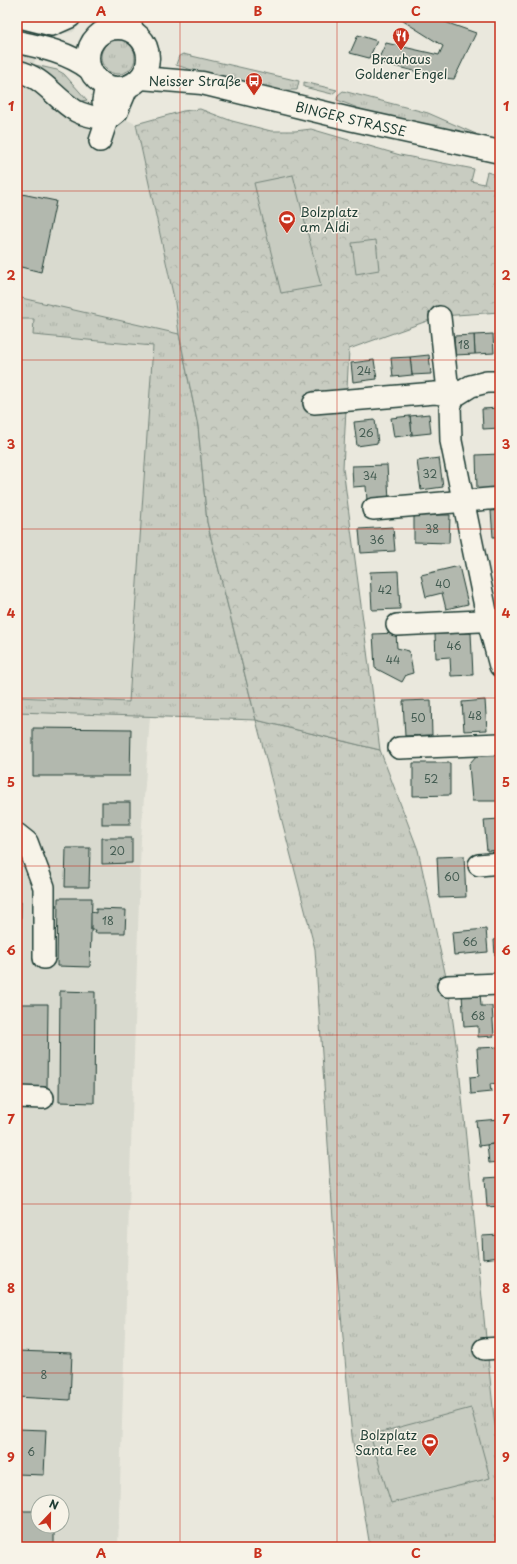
<svg xmlns="http://www.w3.org/2000/svg" width="517" height="1564" viewBox="0 0 517 1564" font-family="'Playpen Sans',sans-serif">
<defs>
<pattern id="grass-tufts" width="24" height="20" patternUnits="userSpaceOnUse"><rect width="24" height="20" fill="#c8ccc1"/><path d="M3 7l-1-3M5 7V3M7 7l1-3M15 17l-1-3M17 17v-4M19 17l1-3" fill="none" stroke="#abb0a6"/></pattern>
<pattern id="park-crowns" width="20" height="18" patternUnits="userSpaceOnUse"><rect width="20" height="18" fill="#c8ccc1"/><path d="M2 6a3 3 0 1 1 6 0M12 15a3 3 0 1 1 6 0" fill="none" stroke="#abb0a6"/></pattern>
</defs>
<rect width="100%" height="100%" fill="#eae8dd"/>
<filter id="ink" filterUnits="userSpaceOnUse"><feTurbulence type="fractalNoise" baseFrequency=".025" numOctaves="2"/><feDisplacementMap in="SourceGraphic" scale="8" xChannelSelector="R" yChannelSelector="G"/><feConvolveMatrix kernelMatrix="1 2 1 2 8 2 1 2 1" color-interpolation-filters="sRGB"/></filter>
<g filter="url(#ink)">
<path fill="#d9dacf" fill-rule="evenodd" d="M17 17H86L73 32 66 33 43 29 34 64 57 70 64 74 90 103 136 124 175 303 207 522 256 720 150 717 141 838 118 1547H17ZM38 1502H62V1526H38Z"/>
<g fill="url(#grass-tufts)" stroke="#74847a">
<circle cx="118" cy="57" r="17"/>
<path d="M183 54 299 81 297 90H265L214 77 176 65 179 56Z"/>
<path d="M17 61 57 70 64 74 87 100 78 102 17 66Z"/>
<path d="M304 82 337 90 332 94 304 87Z"/>
<path d="M343 91 428 113 476 134 466 137 389 120 337 100 338 95Z"/>
<path d="M17 297 179 334 198 426 207 522 256 720 380 750 418 850 448 986 458 1058 494 1418 500 1456V1547H370L352 1436 335 1249 315 949 256 720 17 712V697L129 702 153 346 33 335 34 319H17Z"/>
</g>
<path fill="url(#park-crowns)" stroke="#74847a" d="M200 109 232 121 271 131H295L311 129 400 155 474 169 471 181 484 184 487 172 500 176V312L441 316 349 349 343 468 380 750 256 720 207 522 198 426 179 334 175 303 136 124 183 111Z"/>
<g fill="#c8ccc1" stroke="#74847a">
<path d="M293 175 321 286 281 293 254 183Z"/>
<path d="M376 240 379 270 356 274 352 243Z"/>
<path d="M471 1408 490 1478 391 1503 370 1435Z"/>
</g>
<g fill="#b2b8ae" stroke="#1f3d34">
<path d="M401 17H431L476 33 454 79 443 78 377 62 386 43 439 55 443 46 400 19Z"/>
<path d="M358 35 377 41 369 58 350 53Z"/>
<path d="M17 193 56 201 41 272 17 266Z"/>
<path d="M493 334 494 353 475 354 474 335Z"/>
<path d="M474 335 475 354 455 355 454 336Z"/>
<path d="M429 355 431 374 412 375 410 357Z"/>
<path d="M410 357 412 375 393 377 391 358Z"/>
<path d="M374 360 377 379 353 382 351 363Z"/>
<path d="M499 408 500 428 483 429 482 409Z"/>
<path d="M429 414 431 433 412 435 410 416Z"/>
<path d="M410 416 412 435 394 437 391 418Z"/>
<path d="M375 420 378 443 357 446 354 422Z"/>
<path d="M500 454V489H477L476 455Z"/>
<path d="M439 458 443 487 421 490 417 461Z"/>
<path d="M387 465 389 500 367 501 366 486 353 487 352 466Z"/>
<path d="M500 510V537H493L491 511Z"/>
<path d="M414 515H450L449 543 414 542Z"/>
<path d="M393 527 395 551 361 553 359 529Z"/>
<path d="M495 564H500V590H497Z"/>
<path d="M459 566 468 604 446 609 442 593 426 597 421 575Z"/>
<path d="M398 571 400 609 372 610 370 572Z"/>
<path d="M396 633 397 648 409 651 413 673 406 675 402 682 375 668 373 634Z"/>
<path d="M471 633 473 675 451 676 450 657 436 658 435 634Z"/>
<path d="M431 700 432 735 405 736 403 701Z"/>
<path d="M485 700 487 730 464 731 462 702Z"/>
<path d="M33 728 131 729 130 776H33Z"/>
<path d="M478 754H500V801H472L469 764Z"/>
<path d="M413 763H450V795L413 796Z"/>
<rect x="102" y="802" width="28" height="22"/>
<path d="M500 819V850L487 851 484 820Z"/>
<path d="M102 838H132V863L102 864Z"/>
<path d="M66 848H90L89 887H65Z"/>
<path d="M464 856 466 897 439 898 437 857Z"/>
<path d="M58 898H92L90 967 57 966Z"/>
<path d="M17 902H21L20 964H17Z"/>
<path d="M96 909 126 910 125 933H95L96 930H91V912L96 913Z"/>
<path d="M486 929 488 952 454 955 452 932Z"/>
<path d="M500 939V955H495L494 940Z"/>
<path d="M60 991 95 992 94 1103 59 1102Z"/>
<path d="M480 993 481 1006H492L494 1036 478 1037V1026L464 1027 462 994Z"/>
<path d="M17 1004H48L47 1088H17Z"/>
<path d="M500 1047V1083L490 1084 491 1092 471 1094 470 1077 479 1076 477 1048Z"/>
<path d="M499 1119 500 1143 479 1146 476 1121Z"/>
<path d="M500 1143V1162L489 1163 487 1145Z"/>
<path d="M500 1177V1206L487 1207 485 1178Z"/>
<path d="M500 1235V1257L483 1259 482 1236Z"/>
<path d="M17 1351 72 1353 70 1400 17 1397Z"/>
<path d="M17 1429 46 1430 44 1475 17 1474Z"/>
<path d="M17 1511H38V1526H54V1547H17Z"/>
</g>
<g fill="none" stroke-linecap="round" stroke-linejoin="round">
<defs>
<g id="minor">
<path d="M20 17 52 25 70 17"/>
<path d="M129 17 133 32"/>
<path d="M110 29 112 17"/>
<path d="M17 71C44 77 54 98 76 111 85 116 97 117 107 120L117 112 128 86"/>
<path d="M100 141 107 120 103 101 106 85"/>
<path d="M500 382H487L471 386 455 396 450 406 451 441 488 621 500 666"/>
<path d="M314 403 435 393 455 396 447 382 440 317"/>
<path d="M373 509 500 498"/>
<path d="M397 625 500 620"/>
<path d="M399 748 500 744"/>
<path d="M17 834 27 842 44 887V958"/>
<path d="M479 865 500 863"/>
<path d="M448 986 500 984"/>
<path d="M17 1097 43 1098"/>
<path d="M484 1349 500 1348"/>
</g>
<g id="major">
<circle cx="118" cy="58" r="30"/>
<path d="M17 42C42 47 69 53 90 69"/>
<path d="M141 78 202 83 354 120 500 152"/>
</g>
</defs>
<use href="#minor" stroke="#1f3d34" stroke-width="24"/>
<use href="#major" stroke="#1f3d34" stroke-width="25"/>
<use href="#minor" stroke="#f7f3e8" stroke-width="21"/>
<use href="#major" stroke="#f7f3e8" stroke-width="22"/>
</g>
</g>
<path fill="none" stroke="#c8321e" stroke-width="1" stroke-opacity="0.55" d="M180 17V1547M337 17V1547M17 191H500M17 360H500M17 529H500M17 698H500M17 866H500M17 1035H500M17 1204H500M17 1373H500"/>
<defs>
<symbol id="restaurant-pin" viewBox="-11 -11 22 30"><path d="M0 17L-7.5 6A9.5 9.5 0 1 1 7.5 6Z" fill="#c8321e" stroke="#f7f3e8"/><path d="M-5-6h1v4h1v-4h1v4h1v-4h1v5L-1.5 .5V6h-2V.5L-5-1ZM5-6V6H3V1.5H1.5Q1.5-4 5-6Z" fill="#fff"/></symbol>
<symbol id="bus-pin" viewBox="-11 -11 22 30"><path d="M0 17L-7.5 6A9.5 9.5 0 1 1 7.5 6Z" fill="#c8321e" stroke="#f7f3e8"/><path d="M-5-6H5V4H4V6H2V4H-2V6H-4V4H-5ZM-3.5-4V0h7V-4ZM-3.5 1.2v1.5H-2V1.2ZM2 1.2v1.5H3.5V1.2Z" fill="#fff"/></symbol>
<symbol id="stadium-pin" viewBox="-11 -11 22 30"><path d="M0 17L-7.5 6A9.5 9.5 0 1 1 7.5 6Z" fill="#c8321e" stroke="#f7f3e8"/><path d="M0-5a6.5 5 0 1 0 0 10a6.5 5 0 1 0 0-10ZM-3.5-1.8h7v3.6h-7Z" fill="#fff"/></symbol>
</defs>
<g fill-rule="evenodd">
<use href="#restaurant-pin" x="391" y="26" width="20" height="27"/>
<use href="#bus-pin" x="244" y="71" width="20" height="27"/>
<use href="#stadium-pin" x="277" y="209" width="20" height="27"/>
<use href="#stadium-pin" x="420" y="1432" width="20" height="27"/>
</g>
<g text-anchor="middle" stroke-width="3" stroke-linejoin="round" paint-order="stroke">
<g font-size="11" fill="#445c52">
<text x="464" y="349">18</text>
<text x="364" y="375">24</text>
<text x="366" y="437">26</text>
<text x="430" y="478">32</text>
<text x="370" y="480">34</text>
<text x="432" y="533">38</text>
<text x="377" y="544">36</text>
<text x="443" y="588">40</text>
<text x="385" y="594">42</text>
<text x="454" y="650">46</text>
<text x="393" y="664">44</text>
<text x="475" y="720">48</text>
<text x="418" y="722">50</text>
<text x="431" y="783">52</text>
<text x="117" y="855">20</text>
<text x="452" y="881">60</text>
<text x="108" y="925">18</text>
<text x="470" y="946">66</text>
<text x="478" y="1020">68</text>
<text x="44" y="1379">8</text>
<text x="31" y="1456">6</text>
</g>
<g font-size="13" fill="#1f3d34" stroke="#f7f3e8" text-anchor="end">
<text x="401" y="64" text-anchor="middle">Brauhaus<tspan x="401" dy="15">Goldener Engel</tspan></text>
<text x="241" y="86">Neisser Straße</text>
<text x="300" y="217" text-anchor="start">Bolzplatz<tspan x="300" dy="15">am Aldi</tspan></text>
<text x="417" y="1440">Bolzplatz<tspan x="417" dy="15">Santa Fee</tspan></text>
</g>
<g font-size="13" fill="#1f3d34" stroke="#f7f3e8">
<text transform="translate(351 119) rotate(13)" y="5">BINGER STRASSE</text>
</g>
</g>
<rect width="517" height="1564" fill="none" stroke="#f7f3e8" stroke-width="44"/>
<g transform="translate(50 1514) rotate(22)"><circle r="19" fill="#f7f3e8" stroke="#a1aaa0"/>
<path d="M0-3L7 15L0 10L-7 15Z" fill="#c8321e"/>
<text y="-6" font-size="11" font-weight="bold" text-anchor="middle" fill="#1f3d34">N</text>
</g>
<rect x="22" y="22" width="473" height="1520" fill="none" stroke="#c8321e" stroke-width="1.5"/>
<g font-size="13" text-anchor="middle" font-weight="bold" fill="#c8321e">
<text x="101" y="16">A</text>
<text x="258" y="16">B</text>
<text x="416" y="16">C</text>
<text x="11" y="111">1</text>
<text x="506" y="111">1</text>
<text x="11" y="280">2</text>
<text x="506" y="280">2</text>
<text x="11" y="449">3</text>
<text x="506" y="449">3</text>
<text x="11" y="618">4</text>
<text x="506" y="618">4</text>
<text x="11" y="787">5</text>
<text x="506" y="787">5</text>
<text x="11" y="955">6</text>
<text x="506" y="955">6</text>
<text x="11" y="1124">7</text>
<text x="506" y="1124">7</text>
<text x="11" y="1293">8</text>
<text x="506" y="1293">8</text>
<text x="11" y="1462">9</text>
<text x="506" y="1462">9</text>
<text x="101" y="1558">A</text>
<text x="258" y="1558">B</text>
<text x="416" y="1558">C</text>
</g>
</svg>
